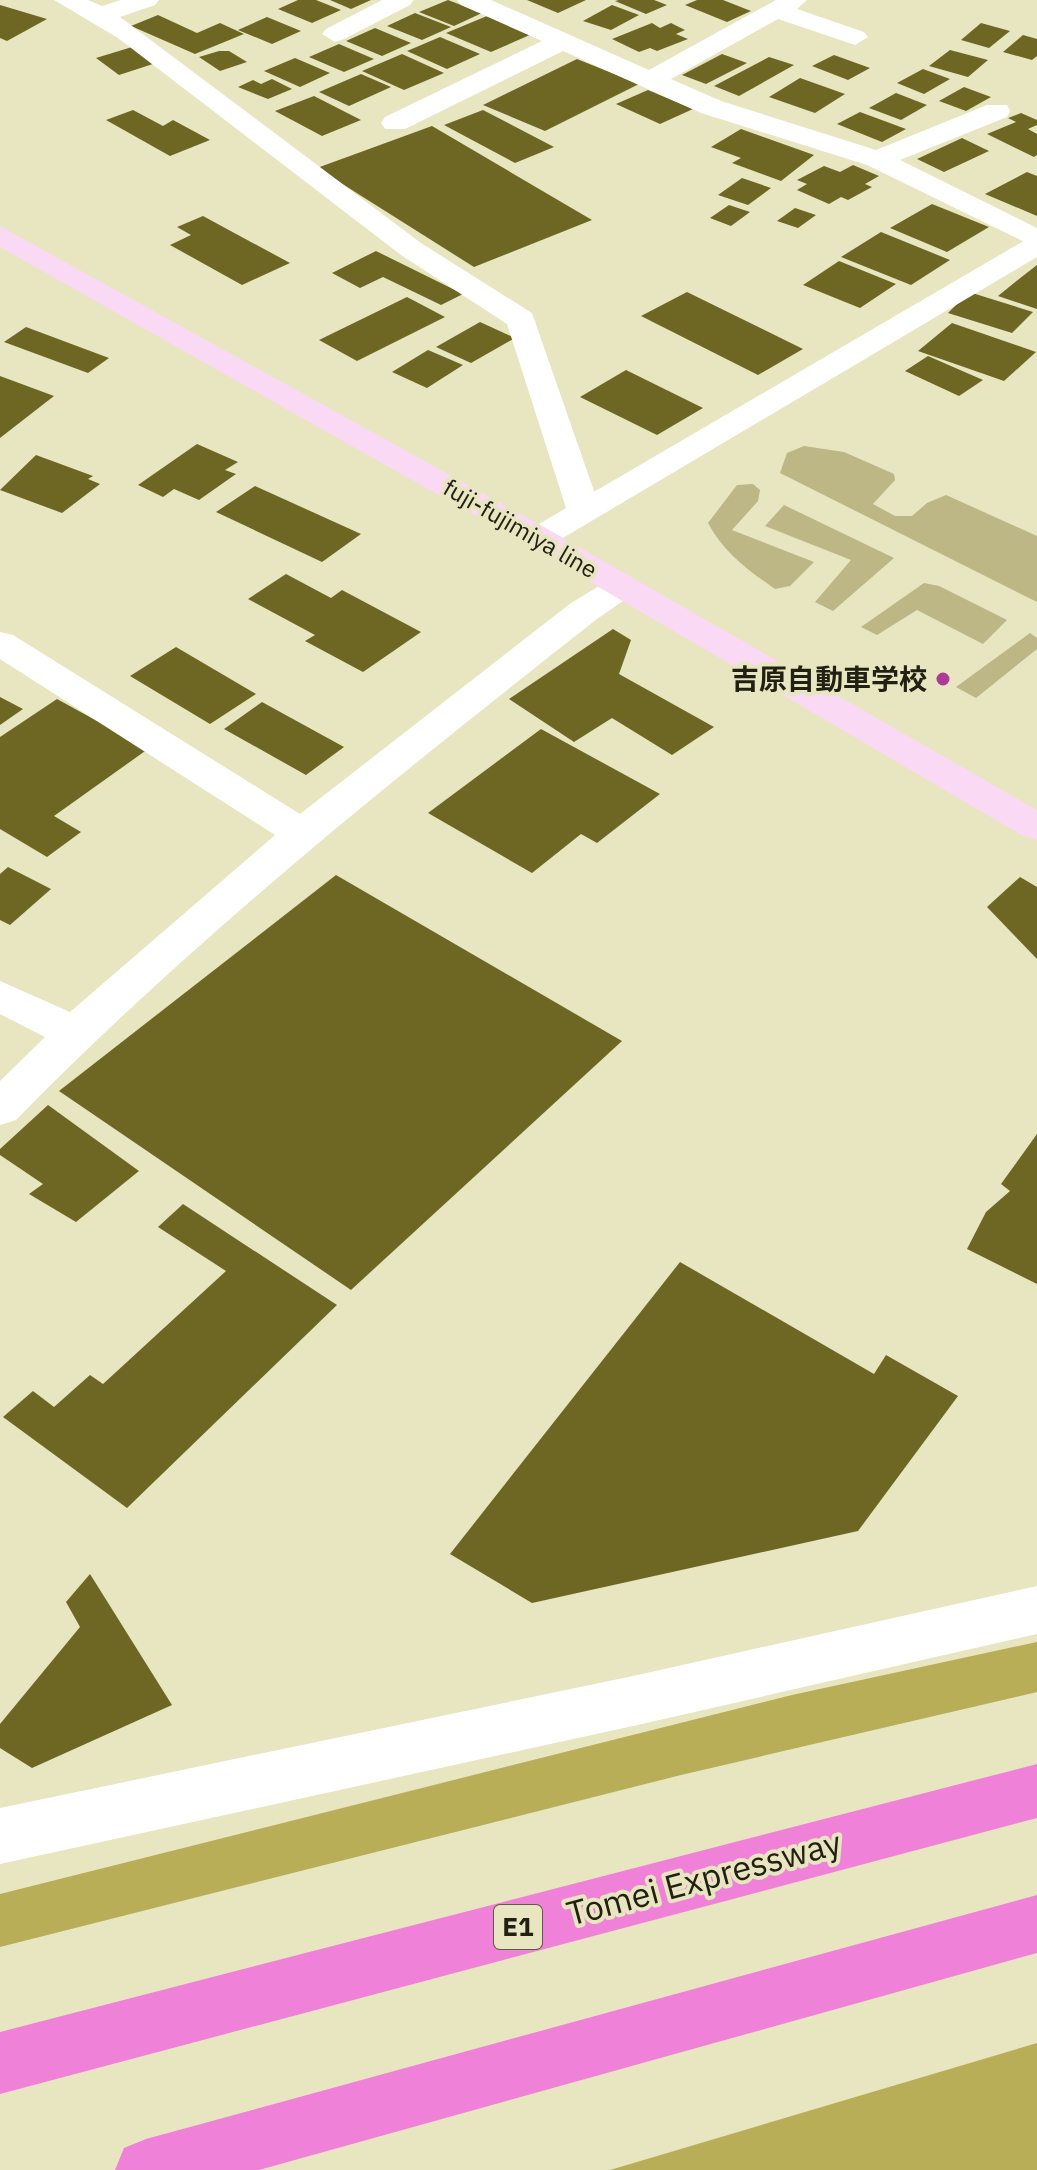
<svg xmlns="http://www.w3.org/2000/svg" width="1037" height="2170" viewBox="0 0 1037 2170" font-family="'IBM Plex Sans','Noto Sans JP',sans-serif">
<rect width="100%" height="100%" fill="#e8e5c1"/>
<g fill="#bcb785">
<path d="M804 446 844 452 894 474 895 480 873 504 895 516H912L927 503 946 495 1037 536V602L780 473 787 453Z"/>
<path d="M753 484 760 490 758 501 732 530 814 562 790 586 775 589C748 570 724 553 708 523L737 485Z"/>
<path d="M784 505 894 558 833 611 815 602 851 560 765 526Z"/>
<path d="M924 583 939 586 1007 620 983 644 917 610 877 635 861 627Z"/>
<path d="M1030 633 1037 638V649L976 698 956 687Z"/>
</g>
<g fill="#b8ae57">
<path d="M1037 1642V1692L681 1775 0 1947V1894L792 1695Z"/>
<path d="M1037 2043V2170H610Z"/>
</g>
<g fill="#6e6724">
<path d="M298 0H316L341 10 312 23 278 9Z"/>
<path d="M330 0H371L351 9Z"/>
<path d="M448 0 482 13 454 26 419 12Z"/>
<path d="M527 0H586L558 13Z"/>
<path d="M619 0H654L667 5 646 14 615 1Z"/>
<path d="M697 0H723L751 11 727 22 685 5Z"/>
<path d="M0 5 47 19 7 41 0 38Z"/>
<path d="M612 5 639 15 611 30 583 21Z"/>
<path d="M415 13 451 27 422 40 387 26Z"/>
<path d="M158 15 197 33 220 23 244 34 195 54 131 26Z"/>
<path d="M487 16 532 34 491 52 446 33Z"/>
<path d="M267 17 301 31 272 44 238 30Z"/>
<path d="M652 23 660 28 671 23 685 30 676 34 688 39 657 51 650 48 639 52 612 39Z"/>
<path d="M981 23 1010 31 989 48 961 40Z"/>
<path d="M375 28 411 43 382 56 346 41Z"/>
<path d="M1023 35 1037 39V56L1032 60 1003 52Z"/>
<path d="M440 37 480 54 447 69 407 51Z"/>
<path d="M339 44 374 59 344 72 309 57Z"/>
<path d="M132 47 156 63 119 75 96 58Z"/>
<path d="M950 50 988 60 968 77 929 66Z"/>
<path d="M219 51H229L247 62 220 71 199 57Z"/>
<path d="M402 54 444 73 404 90 362 71Z"/>
<path d="M722 54 747 63 706 84 682 75Z"/>
<path d="M834 55 870 68 848 80 812 66Z"/>
<path d="M769 57 794 65 739 96 714 86Z"/>
<path d="M295 58 330 73 300 87 264 71Z"/>
<path d="M577 59 639 84 545 131 483 105Z"/>
<path d="M923 69 950 79 924 94 897 83Z"/>
<path d="M361 74 391 87 349 106 319 92Z"/>
<path d="M800 78 845 94 815 113 769 97Z"/>
<path d="M272 79 292 89 268 99 238 87 253 80 261 84Z"/>
<path d="M964 87 991 97 966 111 939 101Z"/>
<path d="M648 90 693 109 660 124 616 104Z"/>
<path d="M896 93 927 105 901 120 869 108Z"/>
<path d="M314 96 361 120 322 136 275 111Z"/>
<path d="M133 110 163 126 173 120 210 140 170 156 106 120Z"/>
<path d="M483 110 554 147 515 163 444 125Z"/>
<path d="M860 112 906 129 882 142 837 124Z"/>
<path d="M1021 113 1037 120V125L1028 129 1037 134V155L1034 157 987 134 1016 122 1008 118Z"/>
<path d="M432 126 592 220 474 267 317 168Z"/>
<path d="M741 129 814 155 781 181 732 163 741 158 711 147Z"/>
<path d="M962 138 989 151 944 172 917 159Z"/>
<path d="M853 165 879 176 865 184 872 187 848 200 841 197 829 204 797 190 807 184 797 180 824 166 840 172Z"/>
<path d="M1027 172 1037 176V216L985 194Z"/>
<path d="M742 178 771 188 748 205 718 195Z"/>
<path d="M932 204 989 227 947 252 890 228Z"/>
<path d="M729 205 750 212 731 226 710 218Z"/>
<path d="M795 208 816 215 798 228 777 221Z"/>
<path d="M203 216 290 263 242 285 170 245 191 235 177 227Z"/>
<path d="M881 232 950 260 911 285 841 257Z"/>
<path d="M376 251 463 294 441 305 383 277 360 288 332 273Z"/>
<path d="M839 261 896 284 860 308 803 285Z"/>
<path d="M1037 265V309L998 296 1019 279Z"/>
<path d="M687 292 803 349 758 375 641 316Z"/>
<path d="M969 292 1033 312 1012 333 948 313Z"/>
<path d="M407 297 445 317 357 361 319 340Z"/>
<path d="M480 322 515 338 471 363 436 347Z"/>
<path d="M952 323 1036 352 1004 381 918 351Z"/>
<path d="M26 327 109 358 88 373 4 342Z"/>
<path d="M428 350 463 365 427 388 392 372Z"/>
<path d="M928 356 983 380 959 396 905 371Z"/>
<path d="M626 370 703 408 657 435 580 397Z"/>
<path d="M0 376 54 396 0 438Z"/>
<path d="M197 444 238 462 225 470 236 474 199 500 174 489 163 497 138 485Z"/>
<path d="M36 455 93 476 88 479 100 484 62 513 0 490Z"/>
<path d="M255 486 361 534 322 562 216 512Z"/>
<path d="M286 574 331 598 342 590 421 632 363 672 305 641 315 635 248 599Z"/>
<path d="M613 629 631 640 619 674 714 727 672 755 612 718 574 742 509 699Z"/>
<path d="M176 647 256 694 210 724 130 676Z"/>
<path d="M0 697 23 709 0 725Z"/>
<path d="M57 699 148 749 54 816 81 832 47 857 0 829V737Z"/>
<path d="M262 702 344 747 306 775 224 729Z"/>
<path d="M541 729 660 794 597 843 581 834 532 873 428 813Z"/>
<path d="M8 867 51 889 10 925 0 920V874Z"/>
<path d="M336 875 622 1041 351 1290 59 1091Z"/>
<path d="M1020 877 1037 887V959L987 907Z"/>
<path d="M48 1105 139 1171 76 1222 29 1194 43 1184 0 1155V1149Z"/>
<path d="M1037 1134V1284L967 1249 986 1212 1010 1191 1001 1184Z"/>
<path d="M183 1204 337 1305 127 1508 3 1417 33 1391 54 1407 90 1375 103 1384 226 1271 158 1227Z"/>
<path d="M680 1262 874 1374 886 1355 958 1396 858 1531 532 1603 450 1554Z"/>
<path d="M90 1574 172 1705 32 1768 0 1748V1724L80 1627 66 1602Z"/>
</g>
<g fill="none" stroke-linecap="round" stroke-linejoin="round">
<g fill="#fff" fill-rule="evenodd">
<path d="M54 0H88L102 6 121 0H159L155 5 120 17 421 243 532 313 601 511 596 518 584 521 572 518 567 511 507 324 401 255 118 38Z"/>
<path d="M382 0H414L410 5 344 39 335 42 322 34 326 29Z"/>
<path d="M457 0H491L649 70 776 0H807L797 9 864 32 868 37 855 45 778 19 671 79 721 101 876 150 987 105H1007L1010 111 1007 117 900 160 1037 228V248L867 165 701 113 563 51 405 129H385L381 123 385 117 542 41 461 5Z"/>
<path d="M621 576 633 580 639 587 633 594 597 619C395 778 196 936 16 1120L0 1125V1081L45 1037 0 1014V981L70 1012 275 835 0 659V632L13 635 300 814 571 603 609 580Z"/>
<path d="M1037 1586V1634L633 1726 0 1864V1808L633 1676Z"/>
</g>
<path fill="#fff" fill-rule="evenodd" d="M1037 236V257L551 545 539 548 527 545 522 538 527 531 1027 239Z"/>
<path fill="#fad9f4" fill-rule="evenodd" d="M0 226 551 531 1037 810V840L1023 836 527 545 0 247Z"/>
<g fill="#f081d9" fill-rule="evenodd">
<path d="M1037 1764V1818L0 2094V2032Z"/>
<path d="M1037 1895V1953L259 2170H115L124 2148 146 2139Z"/>
</g>
</g>
<circle fill="#ac3b97" stroke="#e8e5c1" stroke-width="3" cx="943" cy="679" r="8"/>
<g text-anchor="middle" stroke-width="8" stroke-linejoin="round" paint-order="stroke">
<g font-size="24" fill="#212013" stroke="#e8e5c1">
<text transform="translate(520 529) rotate(30)" y="8">fuji-fujimiya line</text>
</g>
<rect fill="#e8e5c1" stroke="#5d5b47" stroke-width="2" x="494" y="1905" width="48" height="44" rx="6"/>
<g font-size="26" font-weight="bold" fill="#212013">
<text x="518" y="1936">E1</text>
</g>
<g font-size="28" font-weight="bold" fill="#212013" stroke="#e8e5c1" text-anchor="end">
<text x="927" y="689">吉原自動車学校</text>
</g>
<g font-size="34" fill="#212013" stroke="#e8e5c1">
<text transform="translate(704 1878) rotate(-15)" y="12">Tomei Expressway</text>
</g>
</g>
</svg>
